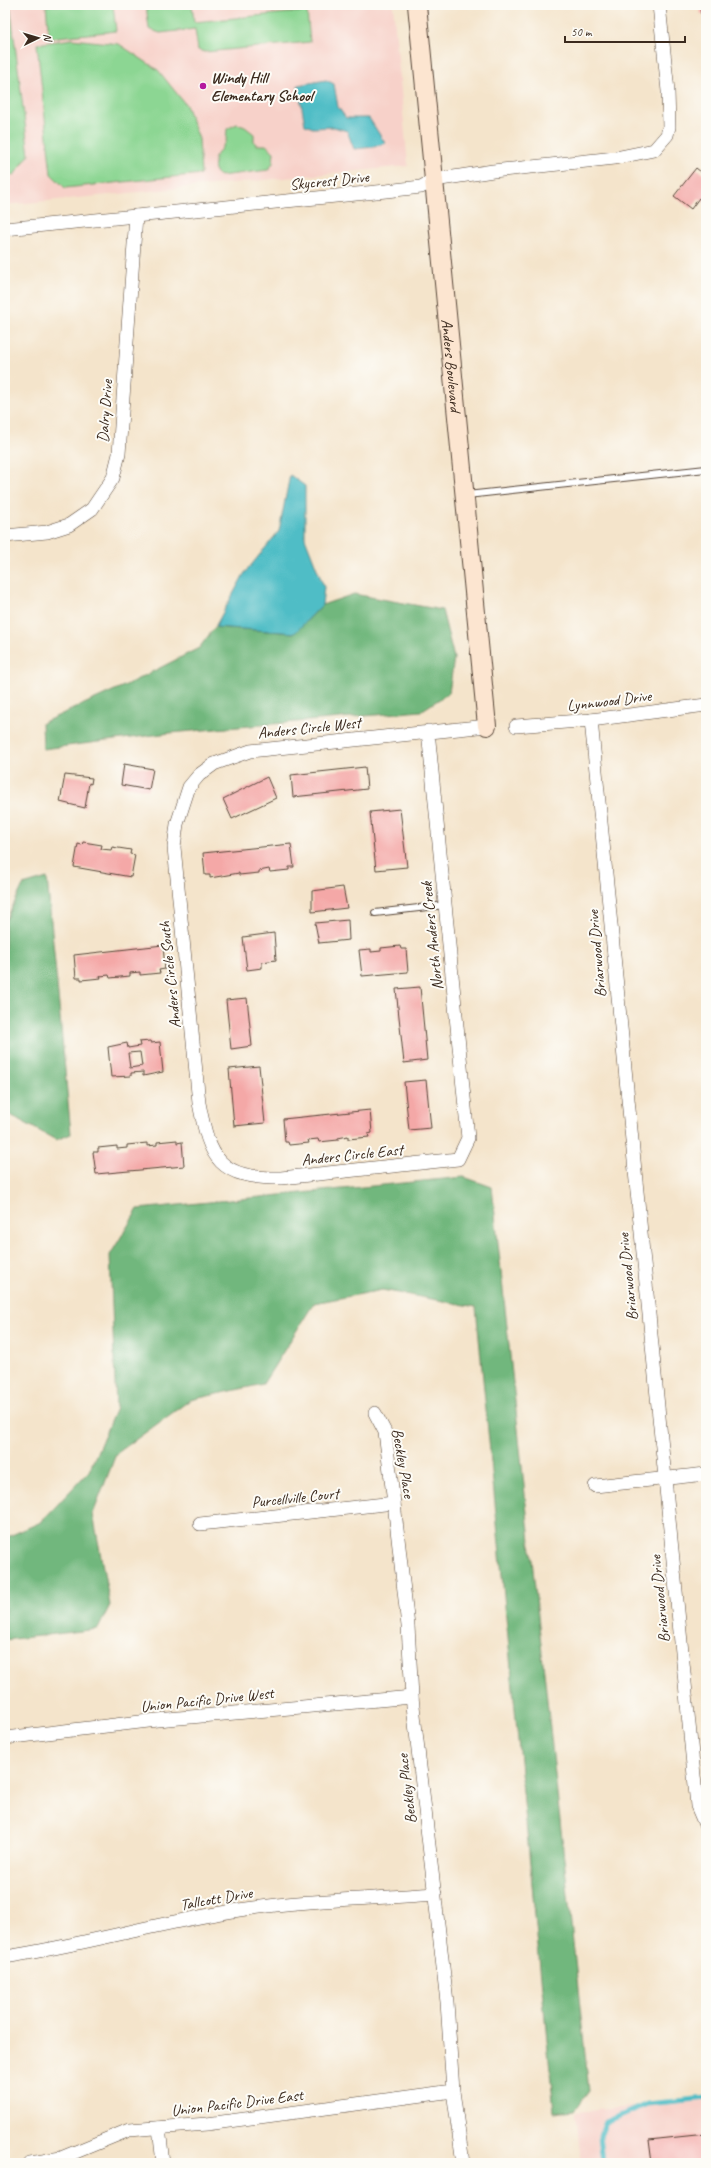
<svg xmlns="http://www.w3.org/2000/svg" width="711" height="2168" viewBox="0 0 711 2168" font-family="Caveat,sans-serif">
<rect width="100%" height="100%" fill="#fdfcf7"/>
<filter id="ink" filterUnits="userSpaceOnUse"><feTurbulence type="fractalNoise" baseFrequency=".025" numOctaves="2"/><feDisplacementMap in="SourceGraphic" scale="8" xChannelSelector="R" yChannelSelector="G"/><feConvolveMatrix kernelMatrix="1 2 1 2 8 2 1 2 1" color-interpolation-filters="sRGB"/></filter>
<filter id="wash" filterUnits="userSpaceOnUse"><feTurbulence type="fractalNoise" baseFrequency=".012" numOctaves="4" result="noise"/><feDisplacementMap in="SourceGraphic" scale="16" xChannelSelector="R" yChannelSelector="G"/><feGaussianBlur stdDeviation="0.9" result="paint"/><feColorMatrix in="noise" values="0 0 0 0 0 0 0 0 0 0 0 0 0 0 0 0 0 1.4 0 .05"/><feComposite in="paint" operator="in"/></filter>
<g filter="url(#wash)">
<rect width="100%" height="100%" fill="#f4e4cb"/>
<g fill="#f7d1c9">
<path d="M5 5H393L408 166 5 205Z"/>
<path d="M706 2100V2163H581L576 2112Z"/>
</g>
<g fill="#8cd693" stroke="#648058">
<path d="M5 5H10L29 155 14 175 5 176Z"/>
<path d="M46 5H113L116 31 49 38Z"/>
<path d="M146 5H192L194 22 307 11 310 42 205 52 198 50 195 29 160 33 149 29Z"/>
<path d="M72 39 119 44 158 70 186 105 199 139 201 174 65 188 51 174 37 44Z"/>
<path d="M237 124 245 127 254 134V141L256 145H266L274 152 273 163 268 170 220 176 215 172 214 159 226 141 227 129Z"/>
</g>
<g fill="#71b77d" stroke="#56704e">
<path d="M354 594 442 610 454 658 449 693 421 711 170 733 43 749 42 723 128 684 199 648 215 627 295 633 322 605Z"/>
<path d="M47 878 71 1134 56 1140 5 1112V922L23 885Z"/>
<path d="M464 1177 492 1187 589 2091 575 2110 554 2112 476 1307 382 1290 314 1303 263 1384 190 1400 116 1454 93 1514 110 1605 98 1629 5 1640V1538L41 1522 89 1471 116 1408 110 1255 138 1209Z"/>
</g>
<g fill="#4fbdc6" stroke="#457472">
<path d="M326 80 334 84 338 107 346 118H369L385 143 374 147 354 149 347 131 334 127 313 128 305 125 298 85Z"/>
<path d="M290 475 305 486V538L324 587 322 605 295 633 215 627 244 574 279 531Z"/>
</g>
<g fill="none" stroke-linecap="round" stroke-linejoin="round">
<path stroke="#4fbdc6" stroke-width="5" d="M603 2163 600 2136 606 2122 647 2104 706 2098"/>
</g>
<g id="blocks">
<g fill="#f4a8a7" fill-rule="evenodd">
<path d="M270 5H293V6L270 9Z"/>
<path d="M700 5H706V13L701 14Z"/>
<path d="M696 168 706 176V203L699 198 691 209 674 196Z"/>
<path d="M124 764 153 769 149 790 121 785Z"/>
<path d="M365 767 367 789 293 797 291 775Z"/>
<path d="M65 775 92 778 91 784 89 783 85 808 60 802Z"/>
<path d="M267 777 276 798 232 819 223 799Z"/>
<path d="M400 809 407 867 376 870 370 812Z"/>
<path d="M83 842 102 845 101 849 111 850 112 847 131 850 130 854 135 855 131 877 74 867 78 844 82 845Z"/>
<path d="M291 844 294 867H289V870L270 872 269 869 259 871V873L239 875V873L210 878V875H205L203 853Z"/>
<path d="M343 887 347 908 312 912V891Z"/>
<path d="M348 920 349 940 319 943 315 923Z"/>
<path d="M274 933 276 960 262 962V968L247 970 243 937Z"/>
<path d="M163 945 165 969 159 970 160 973 140 975V972L130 973V976L110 978 109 975 100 976 101 978 81 980V978H76L74 955Z"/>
<path d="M400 946 401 949H406L408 972 362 976 359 950 371 949V952L381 951V948Z"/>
<path d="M420 987 427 1060 404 1063 396 989Z"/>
<path d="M247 998 252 1046 231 1049 226 1000Z"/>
<path d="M150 1041 151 1043 160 1042 163 1072 143 1076V1072L131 1073V1076L111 1077 108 1047 127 1043 128 1048 140 1046 139 1042ZM140 1052 142 1066 130 1068 128 1053Z"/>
<path d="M259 1066 265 1123 234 1126 229 1069Z"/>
<path d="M426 1080 431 1128 409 1130 404 1082Z"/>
<path d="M370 1110 372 1133 368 1134 369 1137 348 1139V1136L338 1138V1140L319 1142 318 1139 308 1140 309 1143 289 1145 288 1142H285L283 1119Z"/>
<path d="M177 1140V1143L182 1142 184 1166 96 1174 93 1152H98V1148L117 1146V1149L127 1148V1145L147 1143V1146L157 1145V1142Z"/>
<path d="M706 2134V2163H652L649 2140Z"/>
</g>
</g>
</g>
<g filter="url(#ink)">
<use href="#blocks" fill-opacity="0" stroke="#574638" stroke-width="1"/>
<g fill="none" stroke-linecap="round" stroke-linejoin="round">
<defs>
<g id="lane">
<path d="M467 495 706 469"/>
<path d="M375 913 445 905"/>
</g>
<g id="street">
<path d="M5 229 386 191 421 187 434 180 493 171 615 158 654 150 667 135 669 127 668 91 659 5"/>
<path d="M5 536 47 532 69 525 92 509 113 478 119 454 136 216"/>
<path d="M591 720 697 1806 706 1827"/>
<path d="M516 726 591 720 706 705"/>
<path d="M428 731 468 1138 458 1159 281 1178C219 1178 210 1160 199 1103L174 847 177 824 189 787 199 775 214 764 250 751 487 726"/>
<path d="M375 1413 385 1432 394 1503 408 1626 412 1697 447 2002 453 2091 463 2163"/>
<path d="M595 1486 706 1474"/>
<path d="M200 1524 394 1503"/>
<path d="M5 1738 157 1720 412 1697"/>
<path d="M5 1957C84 1945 160 1922 239 1910 304 1900 370 1899 435 1894"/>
<path d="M159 2128 163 2163"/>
<path d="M30 2163 61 2158 129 2130 207 2124 453 2091"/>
</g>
<g id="secondary">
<path id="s1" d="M417 5 487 726"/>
</g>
</defs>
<use href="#lane" stroke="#574638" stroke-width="8"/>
<use href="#street" stroke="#574638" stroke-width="14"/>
<use href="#secondary" stroke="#574638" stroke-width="20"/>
<use href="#lane" stroke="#fff" stroke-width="6"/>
<use href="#street" stroke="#fff" stroke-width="13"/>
<use href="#secondary" stroke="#fce5d0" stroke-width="18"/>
</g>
</g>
<circle fill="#b5179e" stroke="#fdfcf7" stroke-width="1.5" cx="203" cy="86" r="4"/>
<g text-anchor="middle" stroke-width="4" stroke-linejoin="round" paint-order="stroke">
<g font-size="16" font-weight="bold" fill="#3b2a1e" stroke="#fdfcf7" text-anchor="start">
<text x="211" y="83">Windy Hill<tspan x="211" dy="18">Elementary School</tspan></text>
</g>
<g font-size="16" fill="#3b2a1e" stroke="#fdfcf7">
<text transform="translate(329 180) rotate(-6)" y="6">Skycrest Drive</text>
<text dy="6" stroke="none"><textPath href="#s1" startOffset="362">Anders Boulevard</textPath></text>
<text transform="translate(104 411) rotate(-86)" y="6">Dalry Drive</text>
<text transform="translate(609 700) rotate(-7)" y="6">Lynnwood Drive</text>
<text transform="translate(309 727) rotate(-6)" y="6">Anders Circle West</text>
<text transform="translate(431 936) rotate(-96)" y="6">North Anders Creek</text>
<text transform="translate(596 954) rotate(-95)" y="6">Briarwood Drive</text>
<text transform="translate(169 975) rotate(-96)" y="6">Anders Circle South</text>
<text transform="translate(352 1154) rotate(-6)" y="6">Anders Circle East</text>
<text transform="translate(627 1277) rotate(-96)" y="6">Briarwood Drive</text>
<text transform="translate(404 1463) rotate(80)" y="6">Beckley Place</text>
<text transform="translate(295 1497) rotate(-6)" y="6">Purcellville Court</text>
<text transform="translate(659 1599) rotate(-96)" y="6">Briarwood Drive</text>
<text transform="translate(207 1699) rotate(-6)" y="6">Union Pacific Drive West</text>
<text transform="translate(406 1789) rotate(-97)" y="6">Beckley Place</text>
<text transform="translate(216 1898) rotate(-10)" y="6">Tallcott Drive</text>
<text transform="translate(237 2102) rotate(-7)" y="6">Union Pacific Drive East</text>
</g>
</g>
<rect width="711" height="2168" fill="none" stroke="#fdfcf7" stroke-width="20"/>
<g transform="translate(38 38) rotate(85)" stroke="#fdfcf7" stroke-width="3" paint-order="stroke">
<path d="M0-3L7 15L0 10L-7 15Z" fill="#3b2a1e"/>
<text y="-6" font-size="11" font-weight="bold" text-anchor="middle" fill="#3b2a1e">N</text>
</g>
<path d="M565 36v6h120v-6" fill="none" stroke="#3b2a1e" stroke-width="2"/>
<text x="571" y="36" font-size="12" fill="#3b2a1e" stroke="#fdfcf7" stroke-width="3" paint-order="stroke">50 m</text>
</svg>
